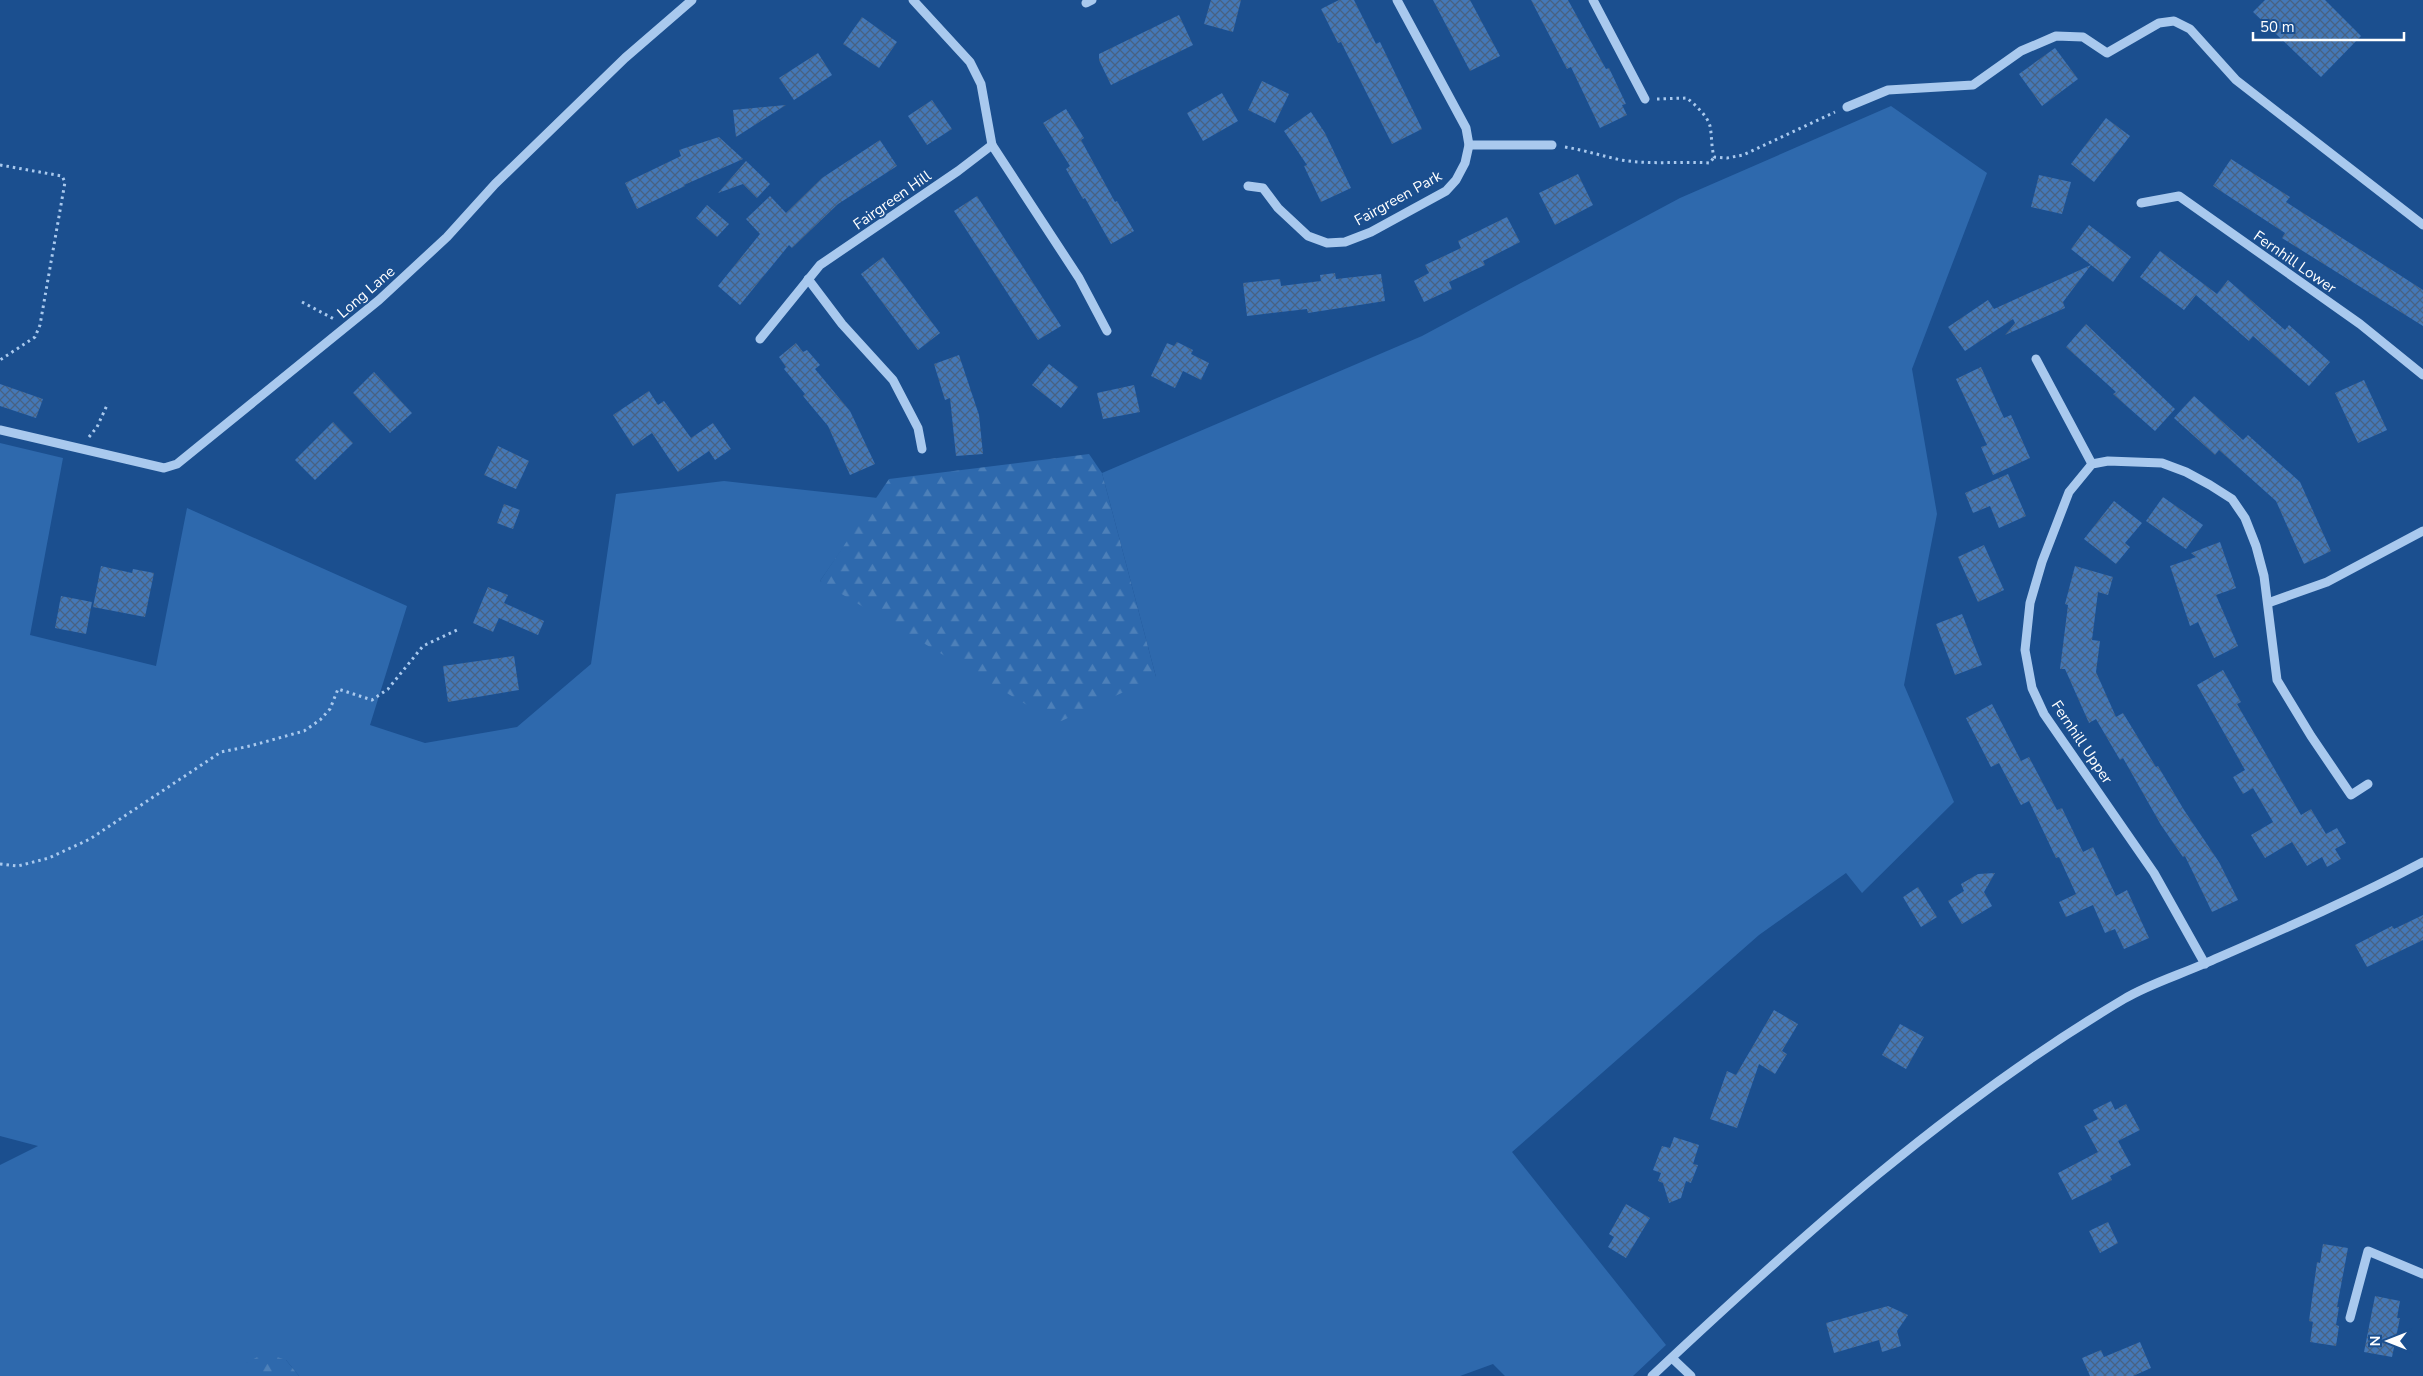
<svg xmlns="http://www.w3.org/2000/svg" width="2423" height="1376" viewBox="0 0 2423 1376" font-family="'Nunito Sans',sans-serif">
<defs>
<pattern id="forest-firs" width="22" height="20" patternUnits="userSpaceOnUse" patternTransform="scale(1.25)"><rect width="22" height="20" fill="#2e69ad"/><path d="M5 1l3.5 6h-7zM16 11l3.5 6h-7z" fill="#4d80b9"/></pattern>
<pattern id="building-cross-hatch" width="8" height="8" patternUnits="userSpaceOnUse" patternTransform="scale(1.25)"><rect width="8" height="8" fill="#4478b7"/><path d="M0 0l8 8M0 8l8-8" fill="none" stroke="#486282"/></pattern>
</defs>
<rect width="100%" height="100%" fill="#1b4f8f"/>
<path fill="#2e69ad" d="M1891 106 1987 173 1912 369 1937 514 1904 685 1954 802 1862 893 1846 873 1759 935 1512 1152 1666 1345 1633 1376H1505L1493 1364 1460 1376H299L286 1360 246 1363V1376H0V1165L38 1146 0 1136V443L63 458 30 635 156 666 187 508 407 606 370 725 425 743 517 727 591 664 616 494 724 481 878 498 820 581 1156 677 1102 473 1422 336 1680 198Z"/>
<g fill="url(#forest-firs)">
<path d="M1089 454 1102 473 1156 677 1057 723 820 581 889 479Z"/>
<path d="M265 1353 286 1360 299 1376H246V1363Z"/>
</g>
<g fill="url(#building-cross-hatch)">
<path d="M1211 0H1241L1233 32 1204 24Z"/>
<path d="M1339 0H1354L1376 44 1380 42 1422 129 1392 144 1341 42 1338 43 1321 9Z"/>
<path d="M1433 0H1470L1500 56 1470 71Z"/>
<path d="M1531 0H1568L1606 69 1609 68 1626 104 1622 105 1627 115 1600 128 1571 67 1567 69Z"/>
<path d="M2265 0H2325L2361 36 2321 77 2253 12Z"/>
<path d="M1179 15 1193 45 1111 85 1099 60V54Z"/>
<path d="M862 17 897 42 879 68 843 44Z"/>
<path d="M2055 48 2078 79 2042 106 2019 74Z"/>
<path d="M818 53 832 75 794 100 779 78Z"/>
<path d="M1262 81 1289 94 1275 123 1248 110Z"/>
<path d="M1222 93 1238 121 1203 141 1187 113Z"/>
<path d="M932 100 952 129 927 145 908 116Z"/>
<path d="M786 105 736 137 733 110Z"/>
<path d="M1066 109 1084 138 1081 140 1115 202 1117 201 1134 231 1111 244 1085 198 1083 199 1066 169 1070 166 1043 123Z"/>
<path d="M1311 112 1325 133 1351 188 1321 202 1304 166 1307 165 1284 131Z"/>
<path d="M2106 118 2130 136 2094 182 2071 164Z"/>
<path d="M719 137 743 159 684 185 685 186 637 209 625 183 681 156 679 150Z"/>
<path d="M880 140 897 166 838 204 792 248 789 245 740 305 718 286 760 234 746 219 770 196 786 213 822 178Z"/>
<path d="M2231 159 2290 197 2286 202 2423 290V326L2282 238 2285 233 2213 186Z"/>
<path d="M746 161 770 184 757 198 743 184 718 193Z"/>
<path d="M1578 174 1593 205 1555 225 1539 193Z"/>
<path d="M2039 175 2071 182 2062 214 2031 207Z"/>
<path d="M977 196 1061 326 1038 340 954 211Z"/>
<path d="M707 205 729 224 717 237 696 218Z"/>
<path d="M1507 217 1520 242 1483 261 1485 265 1449 282 1452 289 1424 302 1414 281 1429 273 1425 265 1461 248 1458 241Z"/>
<path d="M2089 225 2131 257 2113 282 2091 265 2063 302 2065 308 2005 335 2015 323 2013 319 1965 351 1948 327 1988 300 1994 309 2091 265 2071 249Z"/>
<path d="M2160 251 2217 294 2228 280 2285 330 2289 325 2330 362 2309 386 2253 336 2249 341 2196 295 2184 310 2140 277Z"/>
<path d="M883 257 940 333 918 350 861 274Z"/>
<path d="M1335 273 1336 279 1381 274 1385 301 1308 313 1307 309 1247 316 1243 283 1280 279 1281 286 1321 281 1320 275Z"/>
<path d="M2086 324 2175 409 2155 431 2113 394 2116 392 2066 347Z"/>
<path d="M1177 342 1193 350 1191 354 1209 363 1201 380 1183 371 1175 388 1151 376 1167 343 1174 346Z"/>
<path d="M796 343 803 352 807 350 820 365 815 369 850 411 875 464 850 475 828 426 803 396 805 394 784 369 786 367 779 357Z"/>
<path d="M959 355 979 415 983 454 956 456 950 398 945 400 934 364Z"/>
<path d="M1049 364 1078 387 1061 408 1032 385Z"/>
<path d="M1981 367 2004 418 2011 415 2030 458 1993 475 1981 447 1987 445 1956 379Z"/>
<path d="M374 372 412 413 390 433 353 393Z"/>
<path d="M2364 380 2387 430 2358 443 2335 393Z"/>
<path d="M0 384 43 399 36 418 0 406Z"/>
<path d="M1134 385 1140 412 1103 419 1097 393Z"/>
<path d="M649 391 658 405 664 401 691 438 713 423 731 449 715 460 709 451 678 472 652 433 633 446 613 415Z"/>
<path d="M2194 396 2243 440 2248 435 2300 482 2331 551 2304 564 2276 501 2219 450 2215 455 2174 418Z"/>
<path d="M333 422 353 443 315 480 295 460Z"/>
<path d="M498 446 529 461 516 489 484 475Z"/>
<path d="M2008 474 2026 516 1999 528 1990 506 1973 513 1965 493Z"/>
<path d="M2163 497 2203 525 2186 549 2146 521Z"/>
<path d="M2114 501 2142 523 2125 543 2130 547 2116 564 2084 539Z"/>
<path d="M504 504 520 510 513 529 497 523Z"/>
<path d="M2220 542 2236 588 2216 595 2238 646 2214 658 2198 622 2190 626 2170 566 2196 557 2191 553Z"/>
<path d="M1984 545 2004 590 1978 602 1958 557Z"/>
<path d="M101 566 132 573 133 569 154 573 145 617 93 607Z"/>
<path d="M2075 566 2113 577 2108 595 2098 592 2092 640 2100 641 2096 672 2116 717 2123 713 2156 767 2158 766 2184 810 2219 862 2238 900 2212 912 2185 856 2183 857 2161 825 2123 758 2120 760 2096 719 2089 723 2065 669H2060L2068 605 2065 604Z"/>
<path d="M488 587 508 595 504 603 544 621 538 635 499 618 493 632 473 623Z"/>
<path d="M61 596 92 602 86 634 55 628Z"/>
<path d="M1962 614 1982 665 1955 675 1936 624Z"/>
<path d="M514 656 519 690 448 702 443 666Z"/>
<path d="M2223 670 2241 702 2237 704 2301 815 2311 809 2326 834 2337 828 2346 843 2335 849 2341 859 2327 867 2322 857 2307 866 2292 842 2265 858 2251 835 2273 822 2253 788 2243 794 2233 777 2245 770 2197 685Z"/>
<path d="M1992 704 2021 761 2029 757 2057 810 2062 808 2083 852 2093 847 2116 896 2127 890 2149 938 2124 949 2115 929 2105 933 2093 905 2066 917 2059 902 2076 894 2059 857 2056 858 2029 801 2021 805 1999 763 1991 767 1966 718Z"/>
<path d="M1995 873 1984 892 1992 906 1962 924 1948 901 1964 891 1961 884 1978 874Z"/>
<path d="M1918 887 1937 917 1921 927 1903 897Z"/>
<path d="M2423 915V940L2367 967 2355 945 2392 926 2394 929Z"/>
<path d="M1774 1010 1798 1024 1782 1051 1787 1054 1775 1074 1759 1064 1737 1128 1710 1119 1727 1071 1736 1075Z"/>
<path d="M1900 1024 1924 1037 1906 1069 1882 1055Z"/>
<path d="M2111 1101 2115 1110 2126 1104 2140 1130 2118 1141 2131 1165 2110 1176 2112 1180 2072 1200 2058 1173 2098 1152 2084 1126 2098 1119 2093 1110Z"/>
<path d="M1674 1137 1699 1145 1693 1164 1698 1165 1691 1183 1686 1181 1681 1198 1669 1203 1663 1183 1658 1181 1661 1173 1653 1170 1662 1146 1670 1148Z"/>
<path d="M1626 1204 1650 1218 1626 1258 1608 1247 1614 1237 1609 1234Z"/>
<path d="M2108 1222 2118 1243 2100 1253 2089 1231Z"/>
<path d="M2323 1244 2348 1248 2337 1307H2339L2336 1325 2339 1326 2336 1346 2310 1342 2313 1322 2309 1321 2317 1262 2320 1263Z"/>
<path d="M2375 1296 2400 1301 2397 1318H2400L2392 1357 2364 1352Z"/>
<path d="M1888 1306 1908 1315 1897 1331 1901 1346 1882 1352 1879 1340 1834 1353 1826 1323Z"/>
<path d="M2140 1342 2151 1368 2133 1376H2090L2082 1358 2101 1350 2104 1357Z"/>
</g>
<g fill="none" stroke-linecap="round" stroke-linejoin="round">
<g stroke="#a9c9ee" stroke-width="3" stroke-dasharray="2.5 4" stroke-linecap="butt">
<path d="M1657 99 1687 98C1695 105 1707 115 1710 126 1712 136 1711 145 1714 157L1727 158 1743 155 1835 112"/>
<path d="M1565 147C1584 150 1602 156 1621 160 1651 165 1680 161 1710 163L1714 157"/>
<path d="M0 165 62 176 65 182 40 325 35 337 0 360"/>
<path d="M302 302 334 319"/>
<path d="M89 437 97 427 108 403"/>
<path d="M0 864 18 866 49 858 90 839 221 752 250 746 304 731 320 720 330 709 338 689 372 700 388 689 423 646 457 630"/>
</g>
<g stroke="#a9c9ee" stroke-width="9">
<path d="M913 0 970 62 981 84 992 145"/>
<path d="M1593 0 1645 99"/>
<path d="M1086 3 1092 0"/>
<path d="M1847 107 1888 90 1973 85 2021 51 2056 36 2083 37 2107 53 2159 23 2174 21 2190 29 2236 80 2423 225"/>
<path d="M1469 145H1552"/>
<path d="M1248 186 1263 188 1278 208 1308 236 1327 243 1345 242 1371 232 1446 191 1456 180 1465 163 1469 145 1466 128 1397 0"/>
<path d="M2141 203 2179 196 2360 324 2423 375"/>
<path d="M808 279 842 324 893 380 918 428 922 449"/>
<path d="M760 339 820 265 958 171 992 145 1079 278 1107 331"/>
<path d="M2036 359 2092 464"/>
<path d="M0 430 164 468 177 464 379 300 447 237 495 184 625 58 692 0"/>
<path d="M2268 603 2327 582 2423 531"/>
<path d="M2205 964 2154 873 2044 714 2032 688 2025 650 2030 603 2042 562 2069 492 2092 464 2108 461 2162 463 2186 472 2210 485 2232 499 2245 518 2256 546 2264 576 2277 680 2311 736 2351 795 2368 784"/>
<path d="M2350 1318 2368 1251 2423 1274"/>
<path d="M1672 1358 1691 1376"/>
<path d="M1652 1376C1799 1238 1950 1102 2124 999 2149 984 2179 975 2206 963 2279 931 2353 899 2423 862"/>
</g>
</g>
<g text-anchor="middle" stroke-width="4" stroke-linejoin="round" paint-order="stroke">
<g font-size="15" fill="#fff" stroke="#1b4f8f">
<text transform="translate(1398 198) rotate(-29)" y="5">Fairgreen Park</text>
<text transform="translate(892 200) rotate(-35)" y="5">Fairgreen Hill</text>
<text transform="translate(2295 262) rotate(35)" y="5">Fernhill Lower</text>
<text transform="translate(366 292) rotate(-41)" y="5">Long Lane</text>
<text transform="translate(2082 742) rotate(56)" y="5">Fernhill Upper</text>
</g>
</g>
<g transform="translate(2388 1341) rotate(270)" stroke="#1b4f8f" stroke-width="4" paint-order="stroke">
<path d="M0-4L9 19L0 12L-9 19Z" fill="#ffffff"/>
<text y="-8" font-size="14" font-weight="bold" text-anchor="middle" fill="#ffffff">N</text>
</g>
<path d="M2253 32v8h151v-8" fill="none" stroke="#ffffff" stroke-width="2.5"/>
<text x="2260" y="32" font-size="15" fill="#ffffff" stroke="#1b4f8f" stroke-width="4" paint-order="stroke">50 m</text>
</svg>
